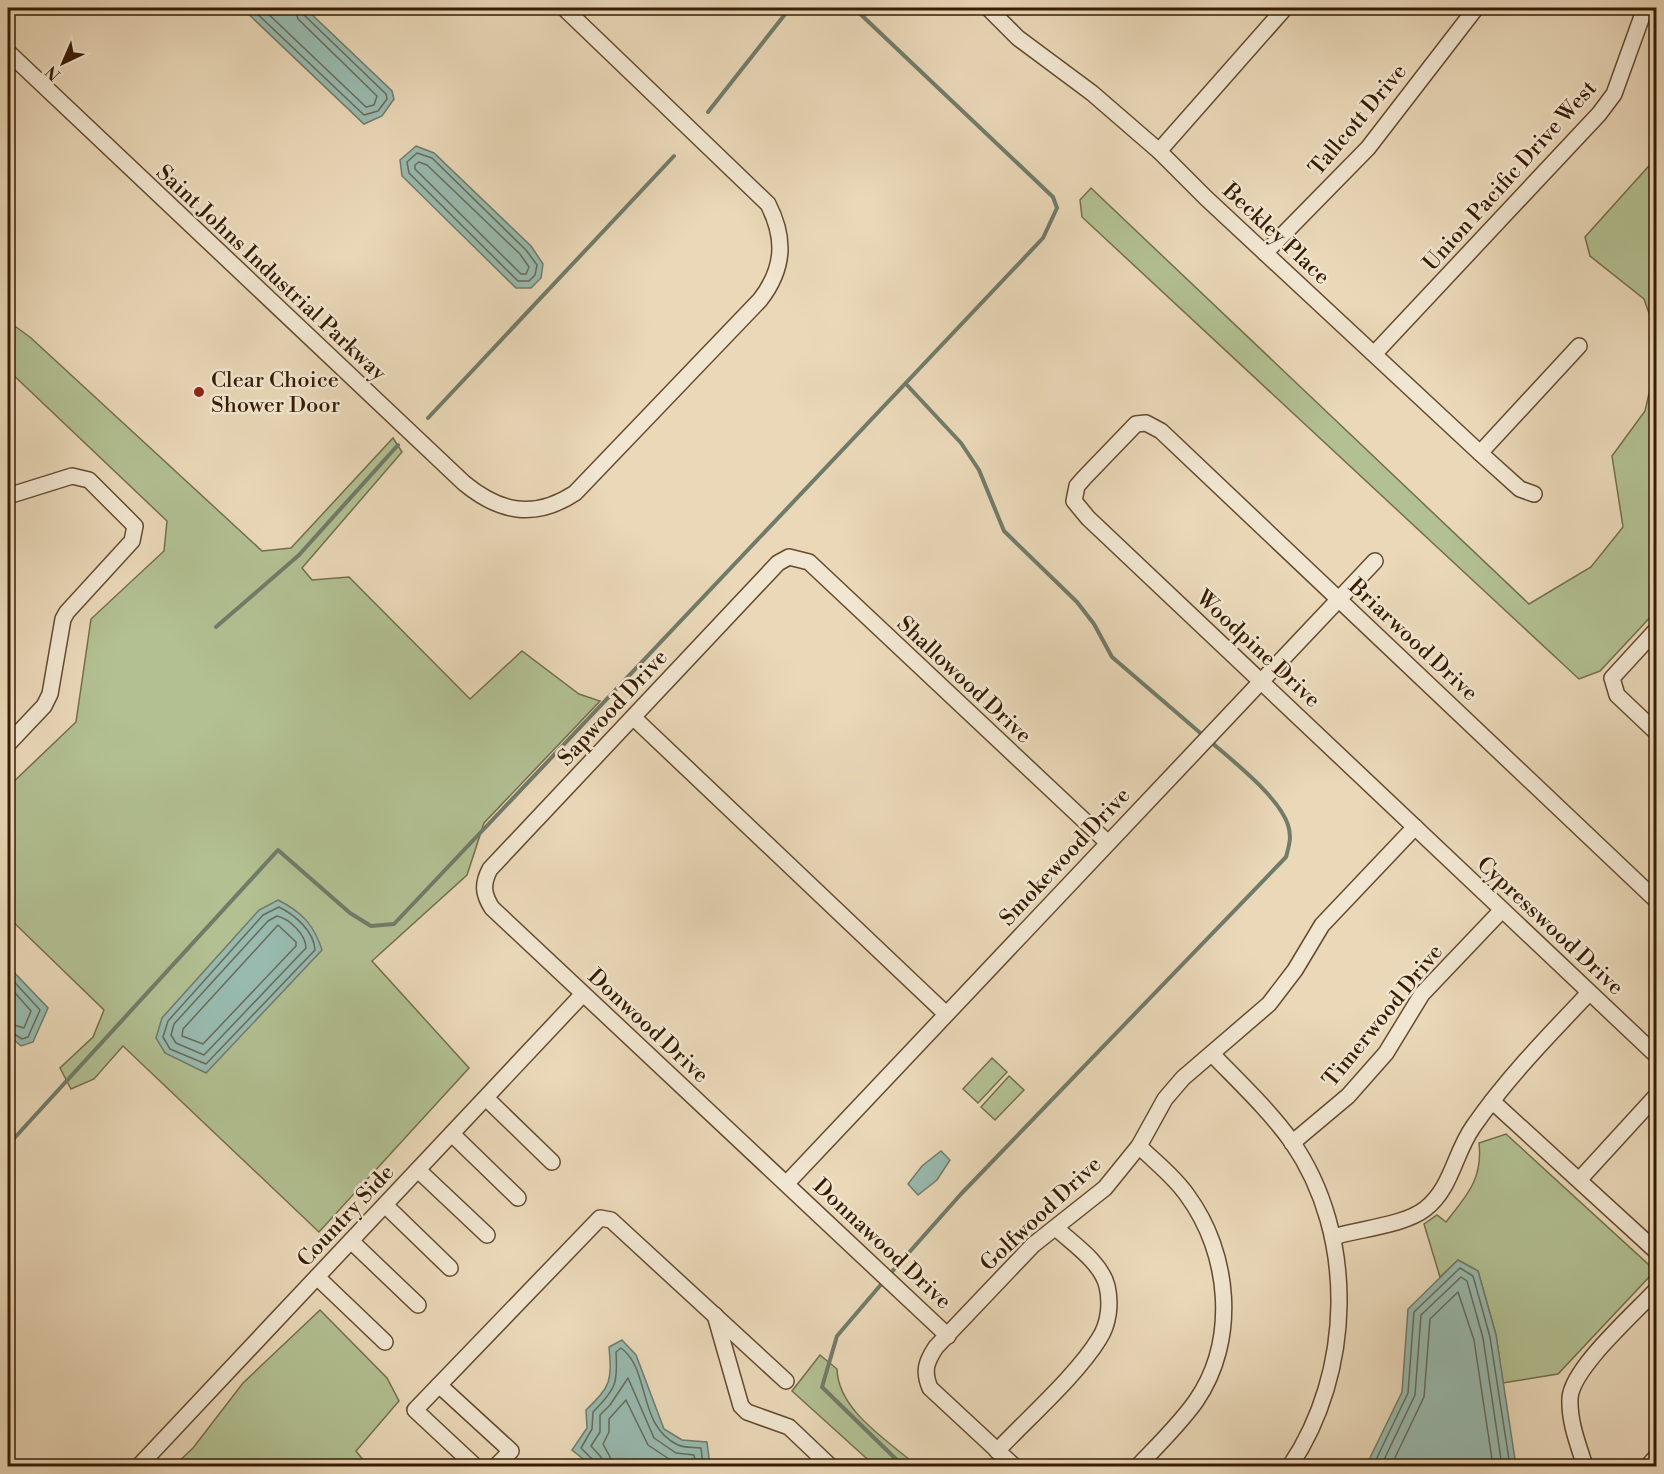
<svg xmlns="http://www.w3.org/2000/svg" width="1664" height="1474" viewBox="0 0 1664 1474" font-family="'Libre Bodoni',serif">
<rect width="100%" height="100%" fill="#ead8b8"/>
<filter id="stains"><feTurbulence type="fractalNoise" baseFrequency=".00333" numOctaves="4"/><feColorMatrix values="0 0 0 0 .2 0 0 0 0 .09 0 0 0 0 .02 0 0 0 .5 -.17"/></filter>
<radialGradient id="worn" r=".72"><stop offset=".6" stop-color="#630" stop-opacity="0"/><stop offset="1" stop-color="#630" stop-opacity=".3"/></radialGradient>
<g fill="#b2c092" stroke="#746e4a" stroke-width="1.5">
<path d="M1656 158V333L1644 299 1590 256 1585 237Z"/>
<path d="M1091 188 1529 604 1591 567 1623 527 1612 456 1645 411 1656 363V611L1600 671 1579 679 1082 217 1080 200Z"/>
<path d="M8 321 31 338 262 551 291 548 393 438 402 452 302 568 312 580 349 577 470 699 522 651 579 694 600 701 484 823 467 875 372 961 469 1068 319 1232 123 1046 94 1079 71 1089 60 1068 93 1037 104 1010 8 917V787L76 722 91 619 164 551 167 521 8 370Z"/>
<path d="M992 1058 1007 1072 978 1103 963 1089Z"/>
<path d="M1009 1076 1024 1090 995 1120 981 1107Z"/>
<path d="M1506 1134 1649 1265 1651 1275 1558 1374 1503 1383 1496 1335 1478 1271 1458 1260 1440 1277 1424 1224 1437 1215 1446 1222C1467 1195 1483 1179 1479 1143Z"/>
<path d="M320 1310 387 1378 399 1401 356 1451 368 1466H174L193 1448 243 1383Z"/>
<path d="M820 1355 837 1369C838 1411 889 1441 917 1466H875L792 1391Z"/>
</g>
<g fill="#98baaf" stroke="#717b6a" stroke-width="1.5">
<path d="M242 8H305L392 91 394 99 382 116 364 124Z"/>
<path d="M416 146 434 153 531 246 543 264 541 278 531 288H516L402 176 400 160Z"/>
<path d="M278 900C302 912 314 925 322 950L206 1073 165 1053 156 1038 162 1018 259 910Z"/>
<path d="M8 966 48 1008 33 1042 21 1046 8 1035Z"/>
<path d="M941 1151 950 1160 937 1180 918 1195 908 1184 922 1166Z"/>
<path d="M1458 1260 1478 1271 1496 1335 1516 1466H1366L1402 1392 1408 1309Z"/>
<path d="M622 1340 636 1355 664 1429 682 1440 707 1442 710 1466H592L572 1450 587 1428 586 1410C611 1386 612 1381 609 1347Z"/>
</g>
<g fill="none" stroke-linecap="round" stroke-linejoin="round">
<g stroke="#686b59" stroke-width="1.5">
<path d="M251 8 364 115 378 111 387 99 386 94 303 14 301 8"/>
<path d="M262 8 366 107 374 105 377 96 298 19 294 8"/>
<path d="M417 153 432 158 526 250 537 265 535 275 529 281H518L409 173 407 162Z"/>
<path d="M419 162 427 165 520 254 529 267 526 274H521L415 169V165Z"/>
<path d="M279 907C295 915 314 931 315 950L206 1064 170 1049 163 1037 168 1021 263 915Z"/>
<path d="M277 916C290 919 306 935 306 948L204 1055 176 1043 171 1035 174 1024 268 921Z"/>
<path d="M278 925 296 942V946L203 1044 182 1036 183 1029Z"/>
<path d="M8 975 40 1010 28 1037 22 1039 8 1030"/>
<path d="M8 985 31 1011 24 1028 8 1023"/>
<path d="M595 1466 594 1461 581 1448 592 1429 593 1412C616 1389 618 1383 616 1352L621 1348C651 1370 637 1426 678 1445 684 1448 694 1447 701 1448L703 1466"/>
<path d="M603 1466 601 1457 591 1446 600 1432V1415L610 1405 628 1378 654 1438 676 1453 694 1455 696 1466"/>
<path d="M612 1466 610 1457 603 1444 609 1432V1419L626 1400 648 1445 672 1461 685 1463 687 1466"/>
<path d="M1373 1466 1408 1393 1414 1312 1460 1268 1473 1276 1490 1337 1510 1466"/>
<path d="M1381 1466 1415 1395 1421 1315 1461 1277 1467 1281 1483 1338 1502 1466"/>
<path d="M1391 1466 1424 1397 1430 1319 1458 1292 1474 1340 1493 1466"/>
</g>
<g stroke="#717b6a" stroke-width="4">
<path d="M708 112 786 13V8"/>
<path d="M906 384 961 443 979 470 1004 531 1077 602 1094 624 1112 657 1205 737"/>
<path d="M428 418 674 156"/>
<path d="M216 627 299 555 398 445"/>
<path d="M8 1145 278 850 350 913 371 926 394 924 1043 238 1057 208 1053 197 854 8"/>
<path d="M889 1275 961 1194 1286 857C1289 846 1292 837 1288 825 1279 797 1233 761 1211 742"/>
<path d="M884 1281 837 1336 822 1387 903 1466"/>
</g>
<defs>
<g id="minor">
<path d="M988 8 1018 38 1092 93 1159 151 1206 198 1480 453 1520 489 1534 494"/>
<path d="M8 52 464 483C499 512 534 520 575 493L760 300C784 269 786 239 768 204L564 8"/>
<path d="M1159 151 1285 8"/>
<path d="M1265 253 1368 148 1476 8"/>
<path d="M1375 353 1599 114 1614 94 1645 8"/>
<path d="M1480 453 1579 346"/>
<path d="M8 496 72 476 89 480 135 526 132 541 67 612 63 619 50 694 44 706 8 744"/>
<path d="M1656 630 1612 678 1617 695 1656 732"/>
<path d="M634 718 946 1014"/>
<path d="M1656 900 1161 431 1146 423 1136 424 1084 478 1077 486 1074 501 1088 518 1656 1055"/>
<path d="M1212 1054C1239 1082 1269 1110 1292 1142 1357 1236 1353 1373 1290 1466"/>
<path d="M486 1098 552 1162"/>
<path d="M1492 1101 1656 1251"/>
<path d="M452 1134 518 1198"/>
<path d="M1292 1143 1348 1096 1386 1053 1422 994 1502 910"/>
<path d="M418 1170 487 1235"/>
<path d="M1580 1179 1656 1096"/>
<path d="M787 1183 1375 561"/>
<path d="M385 1205 450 1268"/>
<path d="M1333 1237C1359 1229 1405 1225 1425 1209 1452 1188 1454 1154 1473 1127 1507 1078 1548 1036 1589 993"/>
<path d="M351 1241 418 1305"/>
<path d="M317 1277 385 1342"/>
<path d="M715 1315 741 1406 747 1412 789 1427 830 1466"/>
<path d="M948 1336 492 908C483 894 482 884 490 869L778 563 789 557 809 562 1107 842"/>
<path d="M439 1385 511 1451 496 1466"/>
<path d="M997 1451C1027 1419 1077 1375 1099 1339 1109 1324 1111 1303 1107 1286 1101 1262 1073 1244 1056 1228"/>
<path d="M139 1466 583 994"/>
<path d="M475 1466 415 1410 600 1218 611 1220 786 1381"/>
<path d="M1014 1466 930 1388C923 1371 926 1362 936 1347L1033 1245 1105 1188 1139 1146 1165 1099 1183 1078 1269 1004 1295 970 1322 925 1415 827"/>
<path d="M1138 1466C1158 1445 1179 1425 1196 1401 1238 1340 1230 1253 1187 1195 1174 1176 1155 1162 1139 1146"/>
<path d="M1585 1466C1578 1444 1569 1422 1570 1398 1572 1368 1635 1313 1656 1290"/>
<path d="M1648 1466 1656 1457"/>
</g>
</defs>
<use href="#minor" stroke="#644b30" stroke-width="18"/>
<use href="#minor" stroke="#f1e6d1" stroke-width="15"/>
</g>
<circle fill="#8f2418" stroke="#f1e6d1" stroke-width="2" cx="199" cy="392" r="6"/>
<g text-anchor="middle" stroke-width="5" stroke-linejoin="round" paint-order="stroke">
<g font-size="22" fill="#371c03" stroke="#f1e6d1">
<text transform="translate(1357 119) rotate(-50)" y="8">Tallcott Drive</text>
<text transform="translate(1509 175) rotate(-48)" y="8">Union Pacific Drive West</text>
<text transform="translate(1277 233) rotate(43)" y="8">Beckley Place</text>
<text transform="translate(272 272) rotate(43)" y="8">Saint Johns Industrial Parkway</text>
<text transform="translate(1414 639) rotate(43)" y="8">Briarwood Drive</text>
<text transform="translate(1259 648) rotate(43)" y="8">Woodpine Drive</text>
<text transform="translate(965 679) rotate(43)" y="8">Shallowood Drive</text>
<text transform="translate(612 707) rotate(-47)" y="8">Sapwood Drive</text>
<text transform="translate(1064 856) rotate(-47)" y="8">Smokewood Drive</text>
<text transform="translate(1551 925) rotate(43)" y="8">Cypresswood Drive</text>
<text transform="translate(1382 1015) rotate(-51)" y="8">Timerwood Drive</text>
<text transform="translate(649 1025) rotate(43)" y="8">Donwood Drive</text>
<text transform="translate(1040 1213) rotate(-43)" y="8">Golfwood Drive</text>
<text transform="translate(345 1215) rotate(-47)" y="8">Country Side</text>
<text transform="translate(883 1243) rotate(43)" y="8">Donnawood Drive</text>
</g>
<g font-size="22" fill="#371c03" stroke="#f1e6d1" text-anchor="start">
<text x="211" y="387">Clear Choice<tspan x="211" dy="25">Shower Door</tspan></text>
</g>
</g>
<rect width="1664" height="1474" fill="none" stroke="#ead8b8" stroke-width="30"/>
<rect x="9" y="9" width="1646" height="1456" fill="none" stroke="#371c03" stroke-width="3"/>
<rect x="15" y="15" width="1634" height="1444" fill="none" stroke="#371c03" stroke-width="1.5"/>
<g transform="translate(63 63) rotate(224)" stroke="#f1e6d1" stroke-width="4.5" paint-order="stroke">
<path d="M0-4.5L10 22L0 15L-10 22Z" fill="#371c03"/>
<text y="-9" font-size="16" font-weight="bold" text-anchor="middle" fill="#371c03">N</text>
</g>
<rect width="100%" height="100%" filter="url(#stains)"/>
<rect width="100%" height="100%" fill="url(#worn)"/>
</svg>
